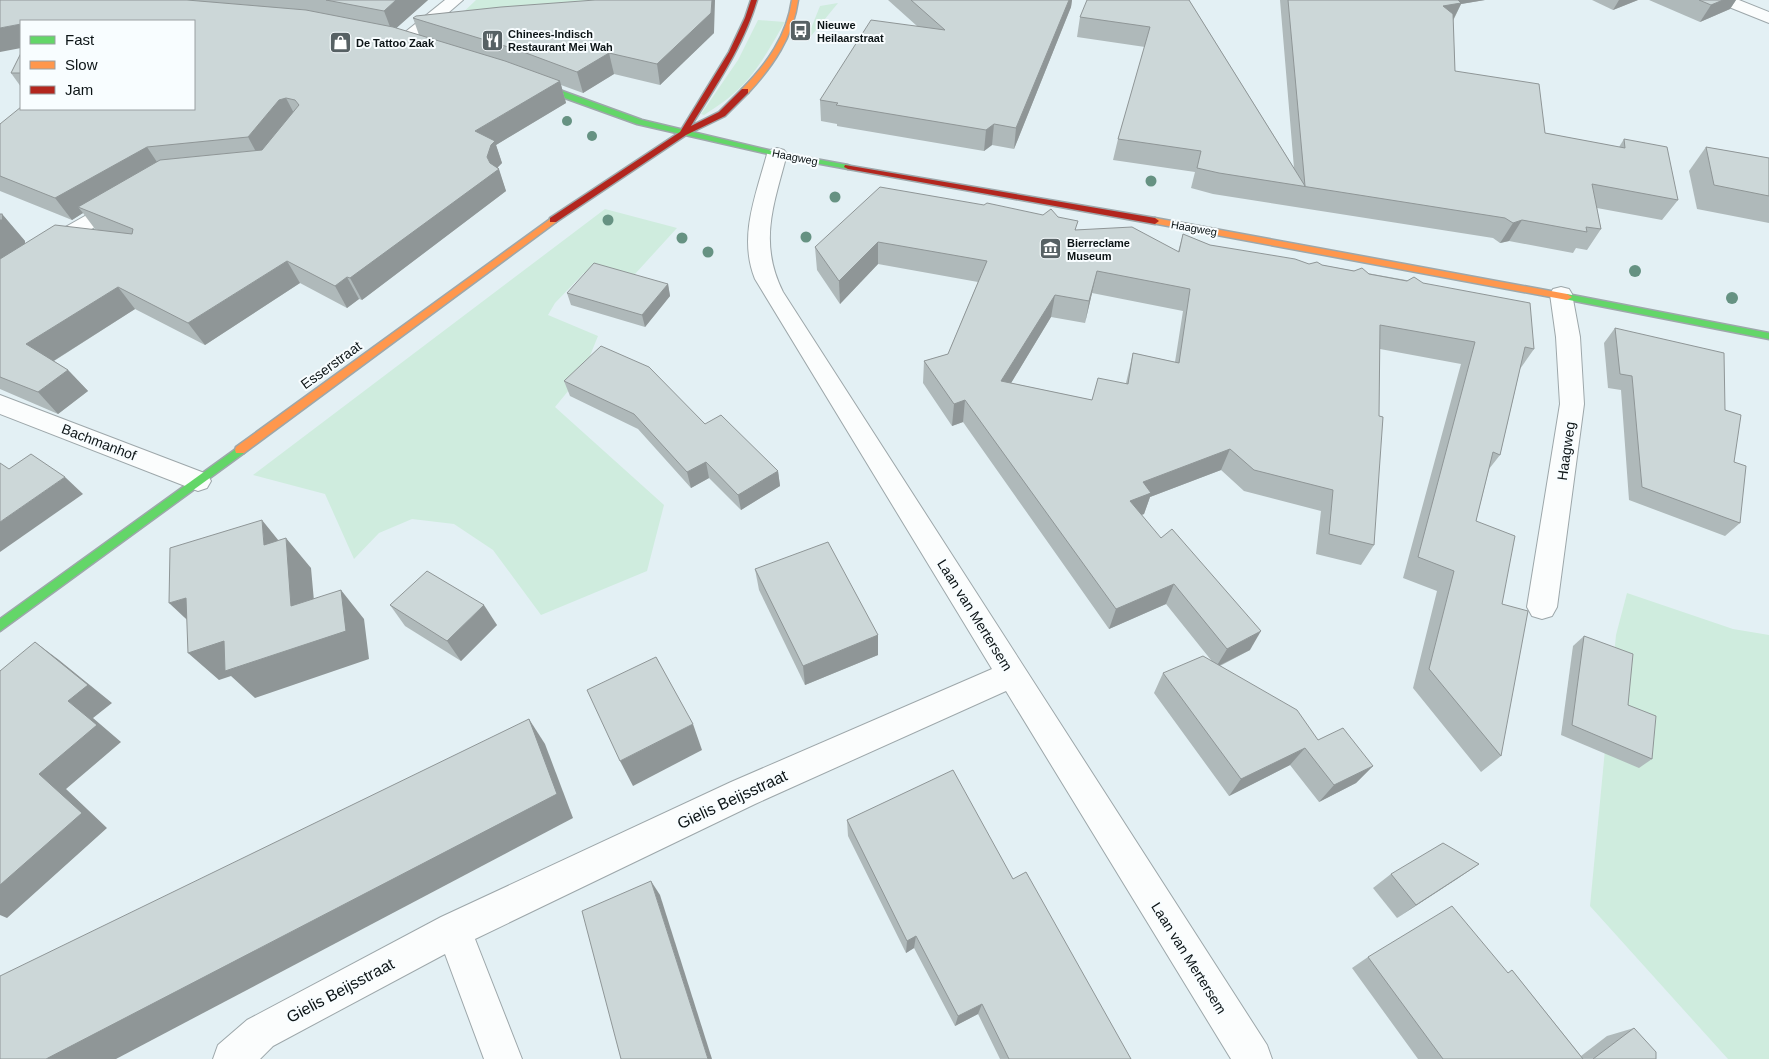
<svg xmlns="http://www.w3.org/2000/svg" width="1769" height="1059" viewBox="0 0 1769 1059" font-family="Helvetica,sans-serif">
<rect width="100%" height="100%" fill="#e3f0f4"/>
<g fill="#cfecde">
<path d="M476 0H626L450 25Z"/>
<path d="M838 3 811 36H808L820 6Z"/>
<path d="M758 20 785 22C759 66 750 87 704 115L701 114 738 60Z"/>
<path d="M605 209 677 228 635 274 584 273 555 303 548 315 598 336 583 373 555 407 664 505 647 571 541 615 493 550 454 524 412 519 379 533 354 559 325 494 253 475Z"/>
<path d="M1627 593 1733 629 1769 635V1059H1728L1590 906 1616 635Z"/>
</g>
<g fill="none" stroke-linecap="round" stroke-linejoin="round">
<defs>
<g id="street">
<path d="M445 0H463L411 45H399L396 41 399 37Z"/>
<path d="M1717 0H1739L1769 12V23L1719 3Z"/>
<path d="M777 148 784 150 787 154C774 204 758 242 783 292L1267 1045 1272 1059H1231L1006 691 755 804 475 939 522 1059H484L445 954 273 1046 260 1059H213L218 1045 247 1020 441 917 731 782 992 669 755 279C738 237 756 195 767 154L770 150Z"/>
<path d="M122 197 129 199 132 203 129 207 8 278 0 280V264L115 199Z"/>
<path d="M1561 287 1569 289 1572 294 1580 337 1584 404 1557 607 1552 616 1542 619 1532 616 1527 607 1560 404 1556 337 1550 294 1553 289Z"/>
<path d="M0 395 207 474 211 481 207 488 198 491 0 414Z"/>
</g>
<g id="fast">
<path d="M526 80H532L642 120 777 152 848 165 852 167 848 169 777 156 637 124 526 84Z"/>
<path d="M1567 294 1769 333V339L1564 299 1562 297Z"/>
<path d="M240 446 245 450 244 453 0 631V619Z"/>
</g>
<g id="slow">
<path d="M792 0H798C793 37 773 66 748 93H742V89C767 64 787 36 792 0Z"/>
<path d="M553 217 556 218V222L244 453H236L235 450 236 447Z"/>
<path d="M1155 218 1567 294 1572 297 1567 300 1152 223V219Z"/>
</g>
<g id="jam">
<path d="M751 0H757C743 47 716 85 691 126L719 112 742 89H748V93L725 116 686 135 556 222H550V218L680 132 729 52 745 18Z"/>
<path d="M845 165 1155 218 1159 221 1155 224 848 169 844 167Z"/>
</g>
</defs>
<use href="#street" stroke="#9da7aa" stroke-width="2"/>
<use href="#fast" stroke="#9da7aa" stroke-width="3"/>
<use href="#slow" stroke="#9da7aa" stroke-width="3"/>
<use href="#jam" stroke="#9da7aa" stroke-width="3"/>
<use href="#street" fill="#fbfdfd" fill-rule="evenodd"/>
<use href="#fast" fill="#63d668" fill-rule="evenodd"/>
<use href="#slow" fill="#ff974d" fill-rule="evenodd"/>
<use href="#jam" fill="#b3261e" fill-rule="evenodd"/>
</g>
<g fill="#669282">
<circle cx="567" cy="121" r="5"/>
<circle cx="592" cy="136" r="5"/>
<circle cx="1151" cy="181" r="5.5"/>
<circle cx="835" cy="197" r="5.5"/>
<circle cx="608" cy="220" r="5.5"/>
<circle cx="806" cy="237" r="5.5"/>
<circle cx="682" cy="238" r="5.5"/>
<circle cx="708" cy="252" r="5.5"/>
<circle cx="1635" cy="271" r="6"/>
<circle cx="1732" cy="298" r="6"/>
</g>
<g fill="#afb9ba" fill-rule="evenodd">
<path d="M0 0H428L396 28 419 35 413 18 714 33 660 85 614 74 583 93 561 85 566 103 496 145 502 163 498 167V168L506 191 362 300 359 299 347 308 300 283 205 345 135 309 54 361 68 370 88 391 58 414 0 389V214H2L25 241V244L98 230 95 229 83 213 72 220 0 191V124L194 109 21 21Z"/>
<path d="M888 0H1072L1071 7 1014 149 992 145 984 151 837 126V124L821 121 820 100 917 26Z"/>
<path d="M1189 0 1294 168 1280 0H1485L1461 4 1453 21 1455 71 1545 133 1619 147 1624 139 1678 200 1662 220 1597 208 1601 229 1587 250 1576 248 1573 253 1509 241 1500 243 1493 238 1213 194 1191 188 1195 172 1113 160 1118 139 1145 47 1077 37 1080 17Z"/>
<path d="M1592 0H1638L1613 10Z"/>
<path d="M1649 0H1736L1730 9 1700 22Z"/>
<path d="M21 53V87L11 73Z"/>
<path d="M1706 147 1769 158V223L1697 209 1689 171Z"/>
<path d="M1043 215 1058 217 1076 230 1178 252 1183 234 1210 245 1309 264 1322 265 1423 283 1534 349 1520 369 1500 455 1489 469 1476 521 1502 604 1501 756 1481 772 1413 688 1437 591 1403 578 1461 364 1380 349 1374 545 1361 565 1316 554 1321 511 1244 491 1221 470 1150 497 1144 514 1141 515 1250 650 1220 666 1318 740 1373 766 1356 783 1319 802 1290 765 1229 796 1154 693 1163 673 1211 660 1166 604 1109 629 963 422 952 426 923 383 924 361 948 354 978 282 878 264 840 304 817 270 815 247ZM1092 293 1183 311 1175 362 1133 353 1126 383 1092 400 1011 383 1051 317 1085 323Z"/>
<path d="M668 284 670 296 645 327 571 305 567 293Z"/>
<path d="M1615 328 1725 410 1734 462 1740 523 1725 536 1629 500 1621 390 1608 388 1604 343Z"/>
<path d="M564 381 705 424 778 471 780 486 741 510 709 478 691 488 638 429 570 396Z"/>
<path d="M755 569 878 635V655L805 685 759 590Z"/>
<path d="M390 605 497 625 461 661 405 626Z"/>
<path d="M1584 636 1628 705 1652 759 1639 768 1561 735 1573 646Z"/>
<path d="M847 820 1013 879 1131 1059H1000L978 1014 955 1026 914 948 906 953 848 836Z"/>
<path d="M1479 864 1397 918 1373 888 1391 874Z"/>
<path d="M1368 957 1508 973 1512 970 1581 1056 1607 1036 1634 1028 1656 1059H1418L1352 968Z"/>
</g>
<g fill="#8f9697">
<path d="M396 0H428L392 32 384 11Z"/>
<path d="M712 0H715L714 33 660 85 657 64Z"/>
<path d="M1069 0H1072L1071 7 1014 149 1016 128Z"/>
<path d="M1438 0H1485L1461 4 1452 22Z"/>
<path d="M1619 0H1638L1613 10Z"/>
<path d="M1723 0H1736L1730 9 1700 22 1711 5Z"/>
<path d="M21 24V48L0 52V28Z"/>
<path d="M609 53 614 74 583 93 577 72Z"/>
<path d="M560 81 566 103 496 145 502 163 498 167 497 170 499 169 506 191 362 300 350 278 487 157 475 131Z"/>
<path d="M286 98 297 119 260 159 248 137 279 100Z"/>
<path d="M994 124 992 145 984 151 986 130Z"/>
<path d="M147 147 161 168 78 207 83 213 72 220 55 198Z"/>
<path d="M2 214 25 241V247L0 261V220Z"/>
<path d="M1522 220 1509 241 1500 243 1513 223Z"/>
<path d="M878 242V264L840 304 839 281Z"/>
<path d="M287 261 300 283 205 345 188 323Z"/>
<path d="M1097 271 1092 293 1085 323 1089 301Z"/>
<path d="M347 277 359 299 347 308 335 286Z"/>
<path d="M668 284 670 296 645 327 642 315Z"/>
<path d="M118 287 135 309 47 365 26 344Z"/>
<path d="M1055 295 1051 317 999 403 1001 381Z"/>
<path d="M68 370 88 391 58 414 38 392Z"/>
<path d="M965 400 963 422 952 426 954 404Z"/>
<path d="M1230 449 1221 470 1150 497 1144 514 1123 522 1130 501 1143 482Z"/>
<path d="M706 462 709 478 691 488 687 472Z"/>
<path d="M778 471 780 486 741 510 738 495Z"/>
<path d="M65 477 83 494 0 552V522Z"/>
<path d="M262 520 287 551 286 538 311 568 317 634 291 606 264 545Z"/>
<path d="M1174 584 1166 604 1109 629 1116 609Z"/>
<path d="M341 590 364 619 369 659 255 698 231 676 219 680 188 653Z"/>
<path d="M186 598 200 632 169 603Z"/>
<path d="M484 605 497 625 461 661 447 641Z"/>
<path d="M1261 631 1250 650 1216 667 1227 649Z"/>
<path d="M878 635V655L805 685 803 666Z"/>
<path d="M35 642 59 660 112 703 93 718 121 742 66 789 107 828 7 918 0 915V885L39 774 68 701Z"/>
<path d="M529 719 545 744 573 818 116 1059H46Z"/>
<path d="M693 724 702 750 633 786 620 761Z"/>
<path d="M1305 748 1290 765 1229 796 1241 779Z"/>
<path d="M1373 766 1356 783 1319 802 1334 785Z"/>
<path d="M1479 864 1457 879 1397 918 1416 905Z"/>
<path d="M651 881 660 895 712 1059H708Z"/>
<path d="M916 936 914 948 906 953 907 941Z"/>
<path d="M982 1004 978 1014 955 1026 958 1016Z"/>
</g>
<g fill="#ccd7d8" stroke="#8f9697" fill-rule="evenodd">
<path d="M0 0H187L306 10 393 27 505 61 560 81 475 131 495 141 491 145 487 157 490 163 499 169 350 278 347 277 335 286 287 261 188 323 118 287 26 344 68 370 38 392 0 377V259L55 225 132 234 133 229 78 207 160 160 262 150 299 105 295 100 286 98 279 100 248 137 147 147 55 198 0 176V124L21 107V109H194V21H21V24L0 28Z"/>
<path d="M326 0H396L384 11Z"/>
<path d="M595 0H712L711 13 657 64 609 53 577 72 518 50 413 18 416 16 501 7Z"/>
<path d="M911 0H1069L1016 128 994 124 986 130 836 105 838 103 820 100 871 20 945 30Z"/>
<path d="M1087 0H1189L1305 186 1288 0H1458L1461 3 1443 6 1453 14 1455 71 1539 84 1545 133 1625 148 1624 139 1667 147 1678 200 1592 184 1601 229 1586 227 1587 232 1522 220 1513 223 1505 218 1219 173 1197 168 1201 151 1118 139 1150 27 1080 17Z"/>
<path d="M1699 0H1723L1711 5Z"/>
<path d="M21 53V73H11Z"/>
<path d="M1706 147 1769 158V196L1714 185Z"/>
<path d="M880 187 984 205 987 203 1043 215 1051 209 1058 217 1078 221 1075 230 1132 227 1179 252 1183 234 1210 245 1295 259 1309 264 1317 262 1322 265 1354 271 1362 268 1369 274 1407 281 1414 277 1423 283 1530 303 1534 349 1525 347 1500 455 1493 452 1476 521 1515 536 1502 604 1528 611 1501 756 1429 669 1454 571 1418 557 1475 342 1380 325 1379 416 1383 417 1374 545 1329 534 1333 490 1254 470 1230 449 1143 482 1151 493 1130 501 1161 538 1172 529 1261 631 1227 649 1174 584 1116 609 965 400 954 404 924 361 948 354 987 261 878 242 839 281 815 247ZM1097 271 1190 289 1179 363 1133 353 1128 384 1098 378 1092 400 1001 381 1055 295 1089 301Z"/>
<rect x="0" y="214" width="2" height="6"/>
<path d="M594 263 668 284 642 315 567 293Z"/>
<path d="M1615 328 1724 353 1725 410 1741 415 1734 462 1746 466 1740 523 1642 487 1632 376 1620 374Z"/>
<path d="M601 346 649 367 705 424 721 415 778 471 738 495 706 462 687 472 634 414 564 381Z"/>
<path d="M31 454 65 477 0 522V463L9 469Z"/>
<path d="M262 520 264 545 286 538 291 606 341 590 346 631 225 671 224 641 188 653 186 598 169 603 170 548Z"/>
<path d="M828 542 878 635 803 666 755 569Z"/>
<path d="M427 571 484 605 447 641 390 605Z"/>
<path d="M1584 636 1633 654 1628 705 1656 716 1652 759 1572 725Z"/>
<path d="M35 642 88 685 68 701 97 725 39 774 82 813 0 885V671Z"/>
<path d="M1203 656 1297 710 1318 740 1343 728 1373 766 1334 785 1305 748 1241 779 1163 673Z"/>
<path d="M656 657 693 724 620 761 587 690Z"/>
<path d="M529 719 557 794 46 1059H0V976Z"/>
<path d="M953 770 1013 879 1026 872 1131 1059H1009L982 1004 958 1016 916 936 907 941 847 820Z"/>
<path d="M1443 843 1479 864 1416 905 1391 874Z"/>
<path d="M651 881 708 1059H621L582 911Z"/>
<path d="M1452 906 1508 973 1512 970 1583 1059H1443L1368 957Z"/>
<path d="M1634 1028 1656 1052V1059H1593Z"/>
</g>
<defs>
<symbol id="bus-square" viewBox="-11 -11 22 22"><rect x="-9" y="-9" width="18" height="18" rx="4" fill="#576164" stroke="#f8fdff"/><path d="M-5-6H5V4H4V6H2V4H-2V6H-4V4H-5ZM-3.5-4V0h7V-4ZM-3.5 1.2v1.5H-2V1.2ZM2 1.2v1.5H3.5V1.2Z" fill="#fff"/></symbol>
<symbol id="restaurant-square" viewBox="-11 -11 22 22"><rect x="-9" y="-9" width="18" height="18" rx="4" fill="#576164" stroke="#f8fdff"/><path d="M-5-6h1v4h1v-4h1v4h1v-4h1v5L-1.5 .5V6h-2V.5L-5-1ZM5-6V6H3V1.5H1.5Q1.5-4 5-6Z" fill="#fff"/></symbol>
<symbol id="shop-square" viewBox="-11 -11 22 22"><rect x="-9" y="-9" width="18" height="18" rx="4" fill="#576164" stroke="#f8fdff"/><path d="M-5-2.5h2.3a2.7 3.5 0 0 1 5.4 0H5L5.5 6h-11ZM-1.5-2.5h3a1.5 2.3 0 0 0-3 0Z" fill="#fff"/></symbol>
<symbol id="museum-square" viewBox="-11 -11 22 22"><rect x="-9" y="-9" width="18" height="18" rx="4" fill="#576164" stroke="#f8fdff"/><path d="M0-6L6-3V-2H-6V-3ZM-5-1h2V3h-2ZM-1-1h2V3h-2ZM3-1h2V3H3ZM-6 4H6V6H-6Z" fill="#fff"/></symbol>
</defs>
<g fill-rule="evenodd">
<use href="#bus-square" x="788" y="18" width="25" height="25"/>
<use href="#restaurant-square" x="480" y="28" width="25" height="25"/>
<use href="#shop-square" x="328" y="30" width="25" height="25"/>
<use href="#museum-square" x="1038" y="236" width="25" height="25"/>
</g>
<g text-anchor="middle" stroke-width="4" stroke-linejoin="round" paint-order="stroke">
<g font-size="11" font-weight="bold" fill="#0c1416" stroke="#f8fdff" text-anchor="start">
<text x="817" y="29">Nieuwe<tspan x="817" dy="13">Heilaarstraat</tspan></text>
<text x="508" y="38">Chinees-Indisch<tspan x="508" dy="13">Restaurant Mei Wah</tspan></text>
<text x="356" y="47">De Tattoo Zaak</text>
<text x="1067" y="247">Bierreclame<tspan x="1067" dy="13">Museum</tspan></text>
</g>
<g font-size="11" fill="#0c1416" stroke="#f8fdff">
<text transform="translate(795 157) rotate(11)" y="4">Haagweg</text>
<text transform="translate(1194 228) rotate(10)" y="4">Haagweg</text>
</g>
<g font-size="14" fill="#0c1416" stroke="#f8fdff">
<text transform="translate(331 365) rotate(-36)" y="5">Esserstraat</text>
<text transform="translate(99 442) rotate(21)" y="5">Bachmanhof</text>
<text transform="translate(1566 451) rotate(-82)" y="5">Haagweg</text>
<text transform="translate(975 615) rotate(58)" y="5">Laan van Mertersem</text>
<text transform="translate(1189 958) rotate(58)" y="5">Laan van Mertersem</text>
</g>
<g font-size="16" fill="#0c1416" stroke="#f8fdff">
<text transform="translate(732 799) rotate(-25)" y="6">Gielis Beijsstraat</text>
<text transform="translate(340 990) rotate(-28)" y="6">Gielis Beijsstraat</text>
</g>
</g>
<rect x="20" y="20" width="175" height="90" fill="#f8fdff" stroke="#9aa0a2"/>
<rect x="30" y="36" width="25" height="8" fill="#63d668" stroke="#9aa0a2"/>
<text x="65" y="45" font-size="15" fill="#0c1416">Fast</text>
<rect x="30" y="61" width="25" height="8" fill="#ff974d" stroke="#9aa0a2"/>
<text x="65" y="70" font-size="15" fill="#0c1416">Slow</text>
<rect x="30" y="86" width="25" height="8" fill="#b3261e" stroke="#9aa0a2"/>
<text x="65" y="95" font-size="15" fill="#0c1416">Jam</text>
</svg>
